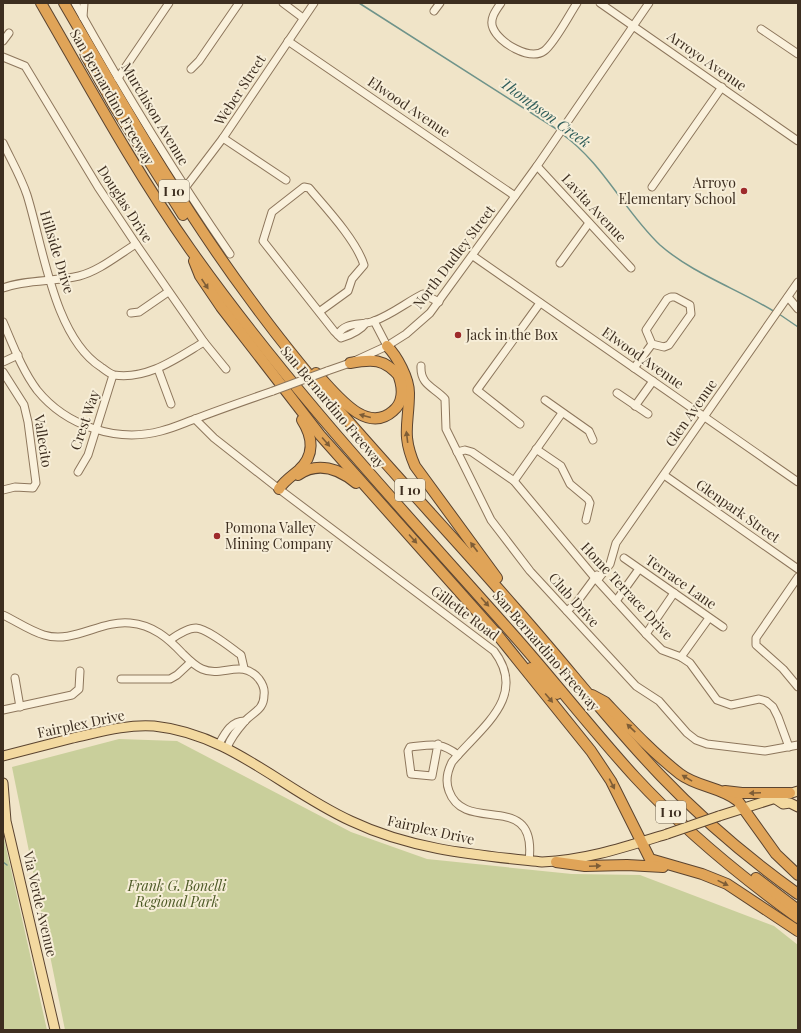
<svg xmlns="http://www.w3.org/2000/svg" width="801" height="1033" viewBox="0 0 801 1033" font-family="'Playfair Display',serif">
<rect width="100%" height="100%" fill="#f0e4c8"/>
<g fill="#c9cf9b">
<path d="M119 739 177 741 351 832 427 859 572 874 640 875 774 926 798 945V1030H65L12 767Z"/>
<path d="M3 834 47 1030H3Z"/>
</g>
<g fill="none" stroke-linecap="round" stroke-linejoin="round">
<g stroke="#6f938a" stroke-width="1.5">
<path d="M359 3 558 130"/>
<path d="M562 134C603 163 624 211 660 245 693 274 738 289 775 312"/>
<path d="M779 314 798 327"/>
<path d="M3 862 7 865"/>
</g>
<defs>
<g id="minor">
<path d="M75 3C123 89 174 173 230 254"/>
<path d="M283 3 303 18"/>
<path d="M501 3C496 10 489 19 493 28 499 43 530 61 544 51 554 44 569 15 577 3"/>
<path d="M600 3 798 141"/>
<path d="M434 11 440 3"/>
<path d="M83 17 84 3"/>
<path d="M761 29 798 54"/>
<path d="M3 41 9 33"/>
<path d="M288 41 515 196"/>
<path d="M3 57 25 66 98 187 136 244 204 342 226 369"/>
<path d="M191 69 199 61 239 3"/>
<path d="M118 78 169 3"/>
<path d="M223 138 286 180"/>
<path d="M3 143C11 160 21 177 27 195 43 246 54 337 101 367 105 370 110 374 114 375 148 380 177 358 204 342"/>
<path d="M537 166 631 268"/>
<path d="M652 187 722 87"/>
<path d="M185 188 223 138 314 3"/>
<path d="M473 256 798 482"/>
<path d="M560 263 589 223"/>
<path d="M3 288C27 279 54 282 79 276 99 271 118 255 136 244"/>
<path d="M671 297H675L690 305 691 314 669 345 664 347 652 344 646 330 667 299Z"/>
<path d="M788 297 798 309"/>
<path d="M319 312 348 291 352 279 364 265C356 240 326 208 309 188L304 187 272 212 263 241 334 331 341 338C351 335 360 331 366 323"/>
<path d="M131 313 139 312 168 292"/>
<path d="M374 321 387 346"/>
<path d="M3 322C13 345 22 370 37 390 66 426 117 443 161 431 173 428 184 423 195 419 221 409 247 400 273 391"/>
<path d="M338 335C344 321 363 326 374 321 391 315 407 302 423 294L439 302"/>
<path d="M3 362 18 355"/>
<path d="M421 366C420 385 434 387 445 399L446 429 491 520 530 571 636 686 659 701 687 733 696 740 707 744 765 751 798 745"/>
<path d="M634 368 652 344"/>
<path d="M158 369 171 404"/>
<path d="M327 371 350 363 387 346 406 334 430 313 537 166 649 3"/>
<path d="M3 372 24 405 28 422 36 483 33 488 15 487 3 490"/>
<path d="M617 393 648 414"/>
<path d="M545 400 589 431 593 440"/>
<path d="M635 406 653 381"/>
<path d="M195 419 214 438 279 489 494 651C529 697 480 728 452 762 447 772 445 781 449 791 465 836 538 788 529 861"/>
<path d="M520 424 477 390 540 303"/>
<path d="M536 449 561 466 570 484 588 499 590 503 586 520"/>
<path d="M457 452 465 450 472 452 514 481 595 578 646 634 662 650 681 657 690 663 717 700 731 705 759 699 766 701 773 707 778 717 789 747"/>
<path d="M78 472 88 455 113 375"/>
<path d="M664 475 798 569"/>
<path d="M514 481 562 413"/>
<path d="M624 558 723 627"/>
<path d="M798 577 756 638V645L783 669 798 687"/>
<path d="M595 578H599L610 564 616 543 798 282"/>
<path d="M616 601 639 569"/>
<path d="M567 611 577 602 597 575"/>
<path d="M3 615C16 621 30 631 44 635 73 644 101 620 130 623 153 625 168 638 183 654 189 660 195 666 202 669 222 678 242 658 259 679 262 683 265 689 264 695 264 710 253 712 245 721 238 729 231 737 227 748"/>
<path d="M646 634 674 593"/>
<path d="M170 640C177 635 187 628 196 628 208 629 231 648 241 655L244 668"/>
<path d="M681 657 709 618"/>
<path d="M15 678 20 707"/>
<path d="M121 679H170L177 675 191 662"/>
<path d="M3 710 72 695 79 689 80 671"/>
<path d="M219 744C225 733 231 721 245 721"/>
<path d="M438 744 432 776 411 774 408 751 410 747C431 745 440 741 458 755"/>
</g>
<g id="major">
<path d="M3 756C26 750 50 744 73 738 100 732 127 724 154 726 231 734 283 790 351 821 412 850 476 855 542 862 587 860 625 847 667 834"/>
<path d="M3 783 6 821 55 1030"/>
<path d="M774 798 783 804 790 803 798 807"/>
<path d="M719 816 798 791"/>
</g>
<g id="highway">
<path d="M41 3C89 86 135 171 190 249 286 385 400 507 510 631 553 679 592 730 635 777 684 830 740 876 798 918"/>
<path d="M64 3C123 104 180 205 250 299 330 409 427 506 516 609 565 664 610 723 661 776 703 820 749 859 798 894"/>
<path d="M82 41 86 56 115 107 183 215"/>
<path d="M194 261 200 276 221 307 320 435 496 633 591 751 611 781 650 859 702 874 727 884 798 931"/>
<path d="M387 346C397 356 409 378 409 393 409 424 401 434 415 466L497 578"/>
<path d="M350 363C372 359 384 358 400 377"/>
<path d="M316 373C334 391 365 436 393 411 404 402 403 389 399 377"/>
<path d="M298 475C318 461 339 469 356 483"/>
<path d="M279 489C284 481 292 476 299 470 315 455 313 437 302 420"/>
<path d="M531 668 557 694"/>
<path d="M592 695 605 702C628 726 653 753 680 774 697 787 721 787 738 801L776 854 798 875"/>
<path d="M725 791 742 793H790"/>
<path d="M556 862 585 866 627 865 663 867"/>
<path d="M756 878 798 910"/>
</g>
</defs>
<use href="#minor" stroke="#8d765c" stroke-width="9"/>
<use href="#major" stroke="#5b4430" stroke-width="11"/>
<use href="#highway" stroke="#5b4430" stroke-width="12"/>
<use href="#minor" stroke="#faf1dc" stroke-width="7"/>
<use href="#major" stroke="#f3d9a0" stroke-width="9"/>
<use href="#highway" stroke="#e0a458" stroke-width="10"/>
<defs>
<path id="minor-bridge" d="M273 391 327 371"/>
<path id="major-bridge" d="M667 834 719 816"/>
</defs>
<use href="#minor-bridge" stroke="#8d765c" stroke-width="9" stroke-linecap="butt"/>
<use href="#major-bridge" stroke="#5b4430" stroke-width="11" stroke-linecap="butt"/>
<use href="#minor-bridge" stroke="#faf1dc" stroke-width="7"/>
<use href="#major-bridge" stroke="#f3d9a0" stroke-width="9"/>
</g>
<defs><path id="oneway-solid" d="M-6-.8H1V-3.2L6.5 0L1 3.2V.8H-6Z"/></defs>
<g fill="#7e5d36">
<use href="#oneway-solid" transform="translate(205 284) rotate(56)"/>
<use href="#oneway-solid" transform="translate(365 416) rotate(-165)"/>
<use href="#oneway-solid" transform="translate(407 437) rotate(-97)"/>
<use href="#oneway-solid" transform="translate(326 442) rotate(49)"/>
<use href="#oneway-solid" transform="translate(413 539) rotate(48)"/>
<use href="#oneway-solid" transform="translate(474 547) rotate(-127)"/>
<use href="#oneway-solid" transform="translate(485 602) rotate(48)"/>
<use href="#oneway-solid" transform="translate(549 698) rotate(50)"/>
<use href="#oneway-solid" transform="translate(631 728) rotate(-136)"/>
<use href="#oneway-solid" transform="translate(687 778) rotate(-149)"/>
<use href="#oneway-solid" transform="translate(612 784) rotate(63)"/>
<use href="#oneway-solid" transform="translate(755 793) rotate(178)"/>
<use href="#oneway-solid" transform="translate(595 866) rotate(-2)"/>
<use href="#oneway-solid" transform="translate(723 883) rotate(26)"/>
</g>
<g fill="#9e2a2b" stroke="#f7eed8" stroke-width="1.5">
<circle cx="744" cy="191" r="4"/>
<circle cx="458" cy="335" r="4"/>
<circle cx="217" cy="536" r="4"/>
</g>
<g text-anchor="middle" stroke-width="4" stroke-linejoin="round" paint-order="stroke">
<g fill="#f7eed8" stroke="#756857" stroke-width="1">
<rect x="159" y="180" width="30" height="22" rx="3"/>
<rect x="395" y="479" width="30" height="22" rx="3"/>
<rect x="656" y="801" width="30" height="22" rx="3"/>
</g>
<g font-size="13" font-weight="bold" fill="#3d2e20">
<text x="174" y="196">I 10</text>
<text x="410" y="495">I 10</text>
<text x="671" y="817">I 10</text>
</g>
<g font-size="14" fill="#3d2e20" stroke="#f7eed8">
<text transform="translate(707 61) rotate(35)" y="5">Arroyo Avenue</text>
<text transform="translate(240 90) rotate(-57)" y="5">Weber Street</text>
<text transform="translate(112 97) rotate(60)" y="5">San Bernardino Freeway</text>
<text transform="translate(409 107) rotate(34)" y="5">Elwood Avenue</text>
<text transform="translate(155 114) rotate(59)" y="5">Murchison Avenue</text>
<text transform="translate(125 204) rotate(57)" y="5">Douglas Drive</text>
<text transform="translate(594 208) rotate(47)" y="5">Lavita Avenue</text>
<text transform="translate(57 252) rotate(73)" y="5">Hillside Drive</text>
<text transform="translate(454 257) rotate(-53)" y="5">North Dudley Street</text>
<text transform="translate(643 358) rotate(35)" y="5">Elwood Avenue</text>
<text transform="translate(333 407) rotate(50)" y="5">San Bernardino Freeway</text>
<text transform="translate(691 413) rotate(-55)" y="5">Glen Avenue</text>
<text transform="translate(85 420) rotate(-71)" y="5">Crest Way</text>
<text transform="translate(43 441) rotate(81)" y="5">Vallecito</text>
<text transform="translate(738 511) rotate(35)" y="5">Glenpark Street</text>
<text transform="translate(681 582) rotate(35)" y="5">Terrace Lane</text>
<text transform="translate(627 591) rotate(47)" y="5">Home Terrace Drive</text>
<text transform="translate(574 600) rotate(48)" y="5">Club Drive</text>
<text transform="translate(465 613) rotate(37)" y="5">Gillette Road</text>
<text transform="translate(546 651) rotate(49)" y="5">San Bernardino Freeway</text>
<text transform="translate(81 724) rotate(-12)" y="5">Fairplex Drive</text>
<text transform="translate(431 830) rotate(13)" y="5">Fairplex Drive</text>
<text transform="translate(40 904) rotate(77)" y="5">Via Verde Avenue</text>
</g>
<g font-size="14" fill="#3d2e20" stroke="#f7eed8" text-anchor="start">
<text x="736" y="188" text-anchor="end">Arroyo<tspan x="736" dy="16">Elementary School</tspan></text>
<text x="466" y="340">Jack in the Box</text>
<text x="225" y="533">Pomona Valley<tspan x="225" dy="16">Mining Company</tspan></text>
</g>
<g font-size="14" font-style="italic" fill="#4d5a26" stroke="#f7eed8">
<text x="177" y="891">Frank G. Bonelli<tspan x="177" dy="16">Regional Park</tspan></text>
</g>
<g font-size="15" font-style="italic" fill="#2f5d5a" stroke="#f7eed8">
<text transform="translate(545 113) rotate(36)" y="5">Thompson Creek</text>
</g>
</g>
<rect width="801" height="1033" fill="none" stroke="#3d2e20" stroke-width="8"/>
</svg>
